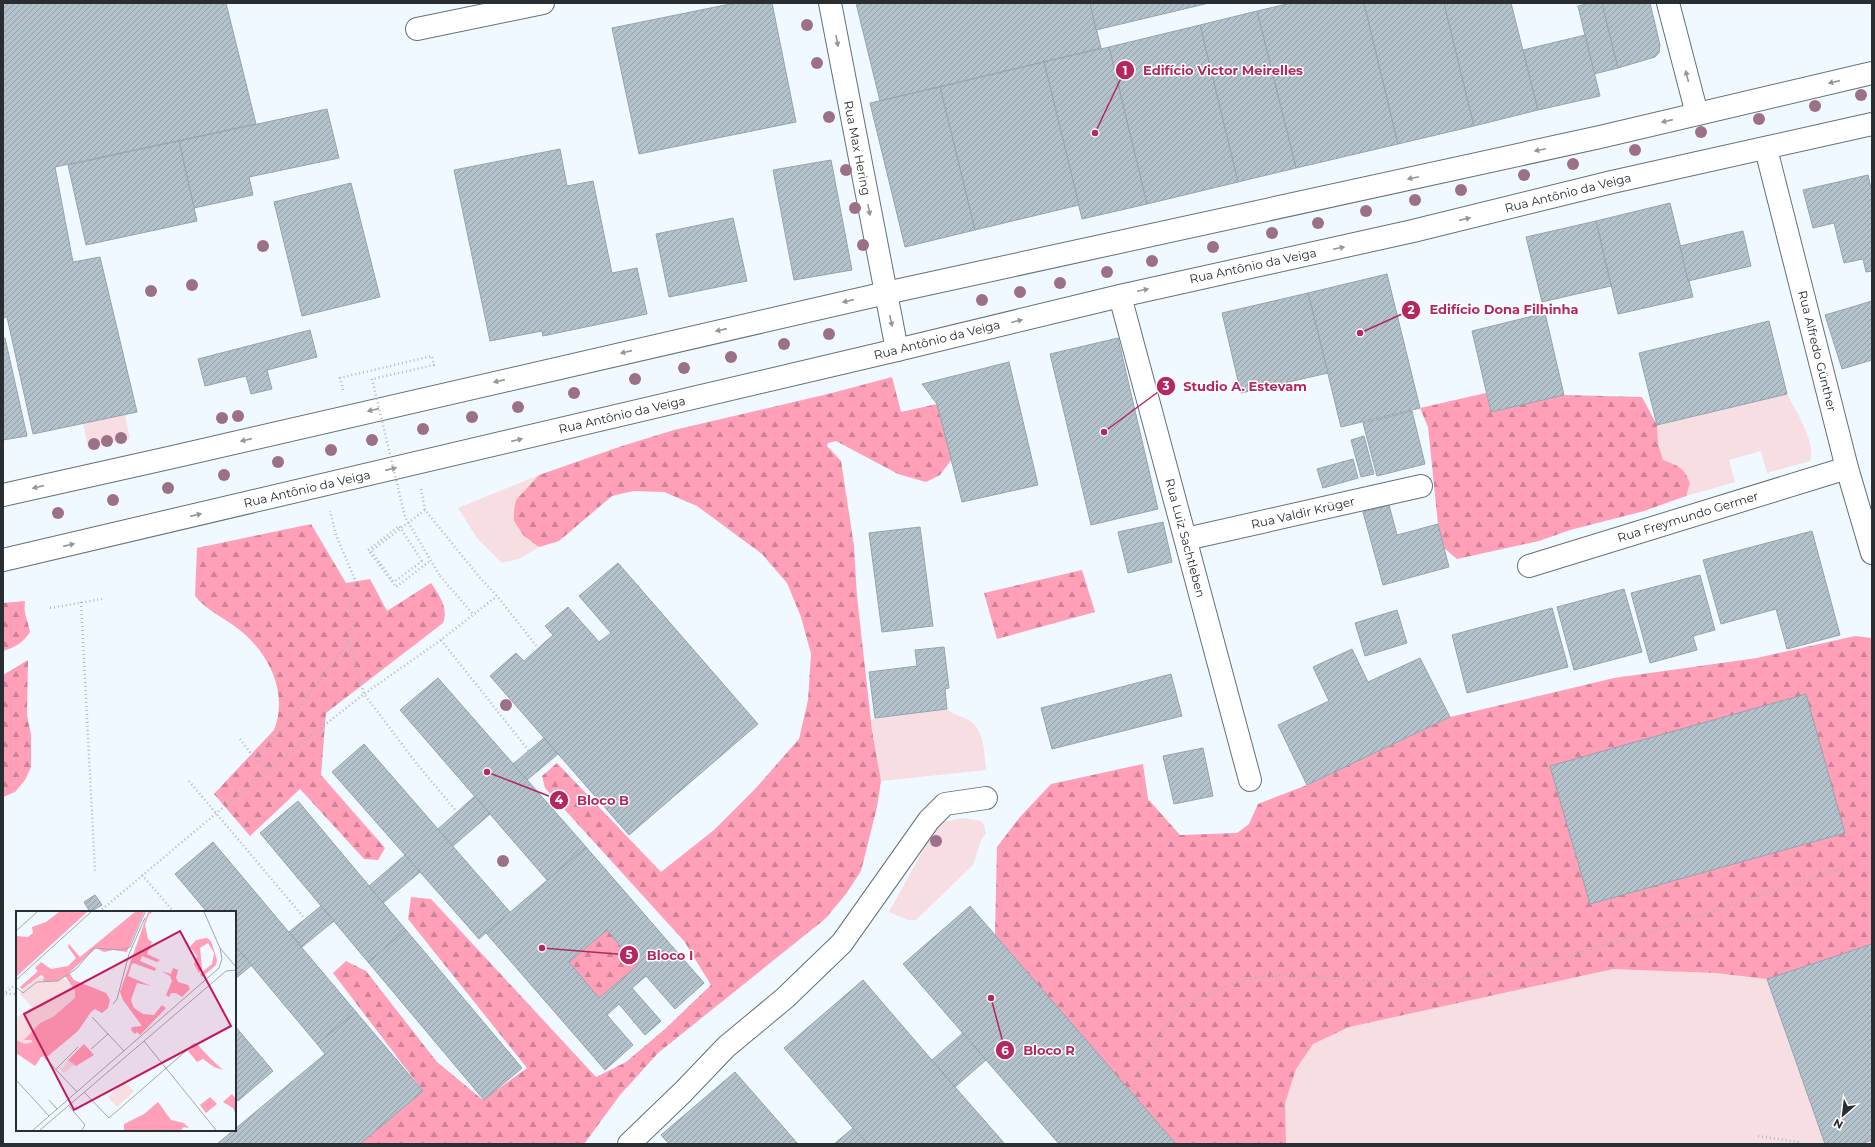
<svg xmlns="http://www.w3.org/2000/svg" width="1875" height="1147" viewBox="0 0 1875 1147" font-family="Montserrat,sans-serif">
<defs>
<pattern id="forest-firs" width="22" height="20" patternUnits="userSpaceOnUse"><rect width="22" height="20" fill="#ff9fb8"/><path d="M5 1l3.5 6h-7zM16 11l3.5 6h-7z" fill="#ce8296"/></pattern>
<pattern id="building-hatch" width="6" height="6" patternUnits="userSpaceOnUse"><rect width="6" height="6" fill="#b4c2cb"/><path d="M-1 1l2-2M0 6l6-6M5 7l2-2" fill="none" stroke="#929ea5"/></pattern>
</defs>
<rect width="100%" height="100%" fill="#f0f9ff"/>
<g fill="#f7dee3">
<path d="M1787 394C1795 410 1817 443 1810 461L1767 473 1761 451 1729 460 1735 482 1686 496 1690 483 1679 467 1663 460 1658 444 1657 425Z"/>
<path d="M125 414 130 439 88 448 83 423Z"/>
<path d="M539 475 516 500 514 521 524 536 539 547 519 559 502 563 477 538 458 508Z"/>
<path d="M1872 680V1144H1274L1285 975Z"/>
<path d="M947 709C954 715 959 715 967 719 985 729 984 752 986 770L881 781 871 720 875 718Z"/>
<path d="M963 818 981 821 984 825 986 834C979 838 977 857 973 865L916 920H908L889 912 938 823Z"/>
</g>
<g fill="url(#forest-firs)">
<path d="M892 377 901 412 937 404 952 459 940 475 926 482 898 474 836 441 828 443 827 446 841 461 854 546 857 597 872 730 881 781 877 807 861 871 846 894 825 919 658 1053 620 1095 584 1144H360L423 1091 333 973 346 961 366 971 437 1062 483 1100 527 1068 408 919 411 897 431 899 596 1077 626 1062 665 1029 711 985 684 941 545 788 542 776 557 763 661 872 714 830 755 789 799 739 808 700 811 654 801 617 787 583 762 554 697 506 664 492 633 491 612 496 559 541 539 547 524 536 514 521V511L516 500 539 475 622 446 674 430 832 393Z"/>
<path d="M1486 393 1491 412 1564 395 1642 397 1657 425 1658 444 1663 460C1678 466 1684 467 1690 483L1686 496 1644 511 1570 530 1539 541 1457 559 1444 548 1438 524 1428 427 1420 408Z"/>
<path d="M311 524 346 583 370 579 387 611 431 583C439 595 449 608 443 623L326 713 321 775 385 848 378 860 364 859 300 789 250 836 214 794 274 730C289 692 268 651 237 628 224 618 205 609 195 596L197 548Z"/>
<path d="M1082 570 1095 612 997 639 984 593Z"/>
<path d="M25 601C23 614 28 620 30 632 23 643 15 647 3 651V603Z"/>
<path d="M1855 636 1872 638V944L1767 979 1716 973 1613 969 1349 1027 1313 1044 1296 1069 1285 1103 1286 1144H1176L995 935 997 847 1020 817 1051 784 1143 764 1148 799 1180 835 1237 833 1249 824 1258 804 1307 785 1450 717 1614 678 1757 658Z"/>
<path d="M28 660 27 715 31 735V767L25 780 15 792 3 797V675Z"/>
<path d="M607 930 637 966 599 998 569 962Z"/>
</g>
<g fill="url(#building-hatch)" stroke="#96a4ad" fill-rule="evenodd">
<path d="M3 3H226L256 124 55 167 73 262 100 257 137 412 33 434 7 317 3 318Z"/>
<path d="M735 3H772L796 122 639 154 612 28Z"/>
<path d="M856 3H1090L1101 48 880 101Z"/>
<path d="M1090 3H1209L1096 30Z"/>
<path d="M1291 3H1364L1398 144 1296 168 1257 11Z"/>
<path d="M1364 3H1444L1474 126 1398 144Z"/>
<path d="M1444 3H1511L1538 110 1474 126Z"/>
<path d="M1590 3H1602L1618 68 1594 74 1578 6Z"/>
<path d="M1602 3H1650L1660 45 1659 53 1655 57 1618 68Z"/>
<path d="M1257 11 1296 168 1238 182 1200 25Z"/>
<path d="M1200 25 1238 182 1147 204 1109 47Z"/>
<path d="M1585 35 1600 96 1538 110 1523 50Z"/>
<path d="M1109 47 1147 204 1082 219 1044 62Z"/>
<path d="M1044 62 1079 205 975 230 940 87Z"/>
<path d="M940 87 975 230 905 247 870 103Z"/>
<path d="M327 109 339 158 249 177 253 195 194 208 179 141Z"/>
<path d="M179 141 197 221 86 245 68 165Z"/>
<path d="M560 149 567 186 593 181 612 273 637 268 647 314 543 336 542 331 490 341 454 170Z"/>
<path d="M831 160 852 270 794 280 773 170Z"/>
<path d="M1868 175 1872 192V271L1866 272 1863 259 1844 263 1834 223 1813 228 1803 190Z"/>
<path d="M351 183 380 297 302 316 274 202Z"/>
<path d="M1670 203 1693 297 1618 314 1596 221Z"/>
<path d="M733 218 747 281 669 297 656 234Z"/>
<path d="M1596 221 1611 286 1542 302 1526 237Z"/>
<path d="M1743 231 1751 266 1688 281 1680 246Z"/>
<path d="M1387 274 1420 408 1341 427 1308 293Z"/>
<path d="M1308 293 1328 373 1241 393 1222 313Z"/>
<path d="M1872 301V360L1842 369 1825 315Z"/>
<path d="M1545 313 1564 395 1491 412 1472 331Z"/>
<path d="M1769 321 1787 394 1657 425 1639 353Z"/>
<path d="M310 330 317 357 267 370 272 389 251 394 246 376 205 386 198 359Z"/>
<path d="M3 338H5L27 436 3 440Z"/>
<path d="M1118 338 1158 509 1091 525 1050 354Z"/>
<path d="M1009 362 1038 485 962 502 937 404 922 384Z"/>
<path d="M1412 411 1425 464 1377 476 1363 423Z"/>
<path d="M1364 436 1374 474 1361 477 1351 440Z"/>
<path d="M1353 459 1358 478 1323 488 1317 469Z"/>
<path d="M1389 505 1397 535 1438 524 1449 567 1383 585 1363 512Z"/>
<path d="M1163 522 1172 562 1128 573 1118 532Z"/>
<path d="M920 527 933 626 882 632 869 533Z"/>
<path d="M1812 531 1840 635 1787 649 1776 609 1721 624 1703 560Z"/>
<path d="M618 563 758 724 629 835 490 676 516 653 524 661 553 635 545 626 568 607 599 642 611 633 579 596Z"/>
<path d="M1700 575 1715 630 1693 636 1697 650 1650 663 1631 593Z"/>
<path d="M1624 589 1642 652 1574 670 1557 607Z"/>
<path d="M1552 608 1568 667 1467 693 1452 635Z"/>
<path d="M1397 610 1407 643 1365 656 1355 623Z"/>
<path d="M944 647 949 688 945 689 947 709 875 718 869 672 917 666 915 650Z"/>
<path d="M1352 649 1368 682 1420 658 1450 717 1307 785 1278 725 1329 701 1313 667Z"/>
<path d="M1171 674 1182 716 1052 749 1041 708Z"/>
<path d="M438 678 586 847 547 880 400 710Z"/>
<path d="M1806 694 1845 833 1590 904 1550 766Z"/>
<path d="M544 738 558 754 527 780 513 764Z"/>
<path d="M364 744 510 912 479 939 332 772Z"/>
<path d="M1203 748 1213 796 1174 804 1163 756Z"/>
<path d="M475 796 490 814 453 846 438 829Z"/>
<path d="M298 801 406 930 368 962 260 833Z"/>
<path d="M213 842 356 1012 317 1044 235 946V912H207L175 874Z"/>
<path d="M586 847 704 983 675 1009 646 976 632 988 661 1021 645 1035 619 1004 607 1015 633 1045 605 1070 486 933ZM607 930 637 966 599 998 569 962Z"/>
<path d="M405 855 420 872 383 903 369 886Z"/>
<path d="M95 895 102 905 90 912 84 902Z"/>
<path d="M321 906 334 921 302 947 289 932Z"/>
<path d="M970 906 995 935 1176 1144H1059L986 1060 903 964Z"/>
<path d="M406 930 522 1068 484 1100 368 962Z"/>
<path d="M1872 944V1140L1860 1144H1825L1767 979Z"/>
<path d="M236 947 252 965 235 979V948Z"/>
<path d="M863 980 955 1087 1005 1144H868L853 1128 784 1048Z"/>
<path d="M356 1012 423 1091 360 1144H217L325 1054 317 1044Z"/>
<path d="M235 1026 273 1071 238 1101 235 1097Z"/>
<path d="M963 1033 986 1060 955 1087 932 1060Z"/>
<path d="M735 1072 798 1144H669L661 1135Z"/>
<path d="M853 1128 868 1144H834Z"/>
</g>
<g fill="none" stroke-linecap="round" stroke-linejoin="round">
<defs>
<g id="minor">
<path d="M830 3 886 293"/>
<path d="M1668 3 1697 114"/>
<path d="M417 29 543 3"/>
<path d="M1766 149 1847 468 1872 553"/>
<path d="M1120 296 1250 780"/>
<path d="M1186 539 1421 486"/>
<path d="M1529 566 1847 468"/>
<path d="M629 1144 683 1092 726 1047 785 998 842 943 929 820 945 804 986 798"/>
</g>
<g id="major">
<path d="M886 293 897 350"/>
<path d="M3 495 173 457 886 293 1600 137 1872 73"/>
<path d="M3 560 897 350 1120 296 1413 231 1612 182 1872 124"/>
</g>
</defs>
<use href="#minor" stroke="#647179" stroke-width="24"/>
<use href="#major" stroke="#647179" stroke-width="24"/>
<g stroke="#b1b9be" stroke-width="2.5" stroke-dasharray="1 3" stroke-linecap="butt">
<path d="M343 390 340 378 432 356 434 365 372 379"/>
<path d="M421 489 425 510 481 579 497 596 538 648"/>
<path d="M422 561 394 582 371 551 425 510"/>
<path d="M440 576 473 614"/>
<path d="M81 602 95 871"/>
<path d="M50 608 102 599"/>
<path d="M441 640 529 751"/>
<path d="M349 642 364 694 417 764 457 812"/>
<path d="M240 739 257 762 270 768"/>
<path d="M257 762 349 642 353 625 350 602 356 582 336 535 330 511"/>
<path d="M189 781 305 919"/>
<path d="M142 875 174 912"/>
<path d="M99 912 270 768 364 694 441 640 497 596"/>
<path d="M3 992 4 994H15"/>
<path d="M3 995 17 983"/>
<path d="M1131 1092 1176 1009 1243 979 1285 975 1372 981 1447 982 1543 963 1647 933 1843 868"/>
<path d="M1758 1136 1798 1142 1799 1144"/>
</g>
<use href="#minor" stroke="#fff" stroke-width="22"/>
<use href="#major" stroke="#fff" stroke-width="22"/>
<g stroke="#b1b9be" stroke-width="2.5" stroke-dasharray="1 3" stroke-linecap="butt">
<path d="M372 379 405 517 440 576"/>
<path d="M422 561 399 526 368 550 396 587 431 560"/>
</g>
</g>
<g fill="#9c7188">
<circle cx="807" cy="25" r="6"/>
<circle cx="817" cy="63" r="6"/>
<circle cx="1861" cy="95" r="6"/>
<circle cx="1815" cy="106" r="6"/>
<circle cx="829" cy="117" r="6"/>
<circle cx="1759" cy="119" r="6"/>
<circle cx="1701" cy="132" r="6"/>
<circle cx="1635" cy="150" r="6"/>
<circle cx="1573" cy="164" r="6"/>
<circle cx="846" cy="170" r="6"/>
<circle cx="1524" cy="175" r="6"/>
<circle cx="1461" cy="190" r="6"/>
<circle cx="1415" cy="200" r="6"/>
<circle cx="855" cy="208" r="6"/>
<circle cx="1366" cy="211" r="6"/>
<circle cx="1318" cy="223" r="6"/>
<circle cx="1272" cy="233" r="6"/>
<circle cx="863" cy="245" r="6"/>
<circle cx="263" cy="246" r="6"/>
<circle cx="1213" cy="247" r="6"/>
<circle cx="1152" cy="261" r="6"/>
<circle cx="1107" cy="272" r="6"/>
<circle cx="1060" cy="283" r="6"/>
<circle cx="192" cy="285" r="6"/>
<circle cx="151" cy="291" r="6"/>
<circle cx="1020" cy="292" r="6"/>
<circle cx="982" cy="300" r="6"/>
<circle cx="829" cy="334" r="6"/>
<circle cx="784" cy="344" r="6"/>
<circle cx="731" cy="357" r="6"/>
<circle cx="684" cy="368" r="6"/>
<circle cx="635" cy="379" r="6"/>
<circle cx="574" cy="393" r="6"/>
<circle cx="518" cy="407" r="6"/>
<circle cx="238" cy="416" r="6"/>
<circle cx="472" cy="417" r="6"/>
<circle cx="222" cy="418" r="6"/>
<circle cx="423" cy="429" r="6"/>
<circle cx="121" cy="438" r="6"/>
<circle cx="372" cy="440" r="6"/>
<circle cx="107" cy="441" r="6"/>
<circle cx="94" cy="444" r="6"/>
<circle cx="331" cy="450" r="6"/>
<circle cx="278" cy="462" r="6"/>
<circle cx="224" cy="475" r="6"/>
<circle cx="168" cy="488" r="6"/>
<circle cx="113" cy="500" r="6"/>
<circle cx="58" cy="513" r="6"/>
<circle cx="506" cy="705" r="6"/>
<circle cx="936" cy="841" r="6"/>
<circle cx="503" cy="861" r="6"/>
</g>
<defs><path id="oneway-solid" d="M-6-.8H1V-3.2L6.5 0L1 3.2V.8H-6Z"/></defs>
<g fill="#949698">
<use href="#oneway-solid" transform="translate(837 41) rotate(79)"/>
<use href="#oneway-solid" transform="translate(1687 76) rotate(-104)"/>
<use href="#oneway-solid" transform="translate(1834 82) rotate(167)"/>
<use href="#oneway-solid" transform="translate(1667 121) rotate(167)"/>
<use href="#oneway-solid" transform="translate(1540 150) rotate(168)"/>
<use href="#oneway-solid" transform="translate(1413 178) rotate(168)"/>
<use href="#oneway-solid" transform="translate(869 210) rotate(79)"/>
<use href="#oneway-solid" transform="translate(1465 219) rotate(-13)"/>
<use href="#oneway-solid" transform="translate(1339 248) rotate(-12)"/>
<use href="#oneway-solid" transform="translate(1143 290) rotate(-12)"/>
<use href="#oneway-solid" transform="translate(848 301) rotate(167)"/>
<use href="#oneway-solid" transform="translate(891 321) rotate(78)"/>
<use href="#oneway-solid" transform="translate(1017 321) rotate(-14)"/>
<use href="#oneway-solid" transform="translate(721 330) rotate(167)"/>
<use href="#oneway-solid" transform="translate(626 352) rotate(167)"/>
<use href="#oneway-solid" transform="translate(499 381) rotate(167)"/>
<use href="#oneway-solid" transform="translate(373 410) rotate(167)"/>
<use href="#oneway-solid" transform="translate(246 440) rotate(167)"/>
<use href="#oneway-solid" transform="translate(517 440) rotate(-13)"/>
<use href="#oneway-solid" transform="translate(391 469) rotate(-13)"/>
<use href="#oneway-solid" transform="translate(38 487) rotate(167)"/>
<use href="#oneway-solid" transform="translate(196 515) rotate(-13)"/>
<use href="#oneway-solid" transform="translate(69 545) rotate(-13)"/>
</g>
<g text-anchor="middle" stroke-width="3" stroke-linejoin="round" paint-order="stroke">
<g font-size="12" fill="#282e32" stroke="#fff">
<text transform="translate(857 148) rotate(79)" y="4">Rua Max Hering</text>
<text transform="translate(1568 193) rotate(-14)" y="4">Rua Antônio da Veiga</text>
<text transform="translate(1253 266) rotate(-12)" y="4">Rua Antônio da Veiga</text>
<text transform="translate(937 340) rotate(-14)" y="4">Rua Antônio da Veiga</text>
<text transform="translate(1817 351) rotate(76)" y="4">Rua Alfredo Günther</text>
<text transform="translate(622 415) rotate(-13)" y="4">Rua Antônio da Veiga</text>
<text transform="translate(307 489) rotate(-13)" y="4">Rua Antônio da Veiga</text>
<text transform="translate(1303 513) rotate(-13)" y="4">Rua Valdir Krüger</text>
<text transform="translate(1688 517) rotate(-17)" y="4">Rua Freymundo Germer</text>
<text transform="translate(1185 538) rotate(75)" y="4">Rua Luiz Sachtleben</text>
</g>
</g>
<g transform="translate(16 911)">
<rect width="220" height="220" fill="#f0f9ff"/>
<path d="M23 66 49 68 56 75 64 91 56 118 0 139V107L16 96 4 83 6 78ZM52 149 58 154 48 162 43 157 48 156ZM109 170 118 180 101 196 92 186Z" fill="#f7dee3"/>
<path d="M43 1H71L0 66V25L12 26 17 22 16 16 30 11ZM119 1H128L111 41 97 39 88 41 80 37 53 62 58 69 90 82 94 89 92 97 86 102 79 98 75 101 62 120 32 145 25 146 19 155 0 142V129L9 133 16 131V129H8L24 112 37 106 59 87V80L49 65 42 70H27L28 66 25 64 6 78 4 76 22 60 19 57 25 51 35 58 52 55 60 47 52 36 53 33 64 46ZM132 1H137L133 3 129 14 132 28 136 31 131 43 144 49 141 51 126 45 124 50 140 57 139 60 117 52 115 55 112 65 135 75 121 72 115 89 118 97 127 103 138 104 146 94 150 97 124 124 121 121 119 123 115 119 116 116 126 115 107 89 104 81ZM191 27 195 30 201 49 200 54 186 66 184 63 196 53 198 42 192 32 184 37 186 57 183 62 178 53 181 45 174 36 180 29ZM157 57 162 59 160 67 162 71 172 74 174 78 166 86 160 82H155L153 86 150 84 156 70 154 65 145 60 155 63ZM68 133 78 144 60 155 52 149ZM181 133 196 149 207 159 198 156 187 148 181 151 172 140ZM216 183 220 188V204L217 197 207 191ZM194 186 201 193 190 202 184 194ZM142 191 155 209 168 212 173 217 168 216 165 219H108V213L128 203Z" fill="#ff9fb8"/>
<path fill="none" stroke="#a0a8ad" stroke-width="1" d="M188 1 204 37 220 56M0 20 21 1M0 69 75 1M0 76 7 82 21 71 42 70 60 58 78 37 105 39 114 36 129 1M97 93 101 88 113 43 129 7M76 106 108 140M128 130 200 219M75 138 92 123M28 146 61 181M40 158 62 136M0 169 33 205M68 181 93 207 179 132M33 189 41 198M53 195 69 214 66 219M17 219 203 57 206 48 204 37M24 219 210 60 220 59"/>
<path fill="#c2185b" fill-opacity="0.15" stroke="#c2185b" stroke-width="2" d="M164 20 215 115 58 199 8 103Z"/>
<rect width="220" height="220" fill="none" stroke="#282e32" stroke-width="2"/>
</g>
<path fill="none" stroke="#b5285f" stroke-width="1.5" d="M1095 133L1125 70M1360 333L1411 310M1104 432L1166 386M487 772L559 800M542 948L629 955M991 998L1005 1050"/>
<g fill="#b5285f" stroke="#fff" stroke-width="1.5">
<circle cx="1095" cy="133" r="4"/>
<circle cx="1360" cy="333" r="4"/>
<circle cx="1104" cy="432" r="4"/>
<circle cx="487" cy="772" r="4"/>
<circle cx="542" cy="948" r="4"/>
<circle cx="991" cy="998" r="4"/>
<circle cx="1125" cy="70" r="10"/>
<circle cx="1411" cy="310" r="10"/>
<circle cx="1166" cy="386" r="10"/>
<circle cx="559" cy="800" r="10"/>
<circle cx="629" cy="955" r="10"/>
<circle cx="1005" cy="1050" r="10"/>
</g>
<g font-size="12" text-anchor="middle" font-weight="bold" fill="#fff">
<text x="1125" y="75">1</text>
<text x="1411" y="314">2</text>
<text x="1166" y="390">3</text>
<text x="559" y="804">4</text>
<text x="629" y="959">5</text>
<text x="1005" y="1055">6</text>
</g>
<g font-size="13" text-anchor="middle" font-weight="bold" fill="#b5285f" stroke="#fff" stroke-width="3" stroke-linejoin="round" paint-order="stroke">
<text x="1223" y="75">Edifício Victor Meirelles</text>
<text x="1504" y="314">Edifício Dona Filhinha</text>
<text x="1245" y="391">Studio A. Estevam</text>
<text x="603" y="805">Bloco B</text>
<text x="670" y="960">Bloco I</text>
<text x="1049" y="1055">Bloco R</text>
</g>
<rect width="1875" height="1147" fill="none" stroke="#282e32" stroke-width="8"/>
<g transform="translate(1843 1115) rotate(208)" stroke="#ffffff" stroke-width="3" paint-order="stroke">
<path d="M0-3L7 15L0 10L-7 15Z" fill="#282e32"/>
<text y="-6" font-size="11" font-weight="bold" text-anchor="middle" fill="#282e32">N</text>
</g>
</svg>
